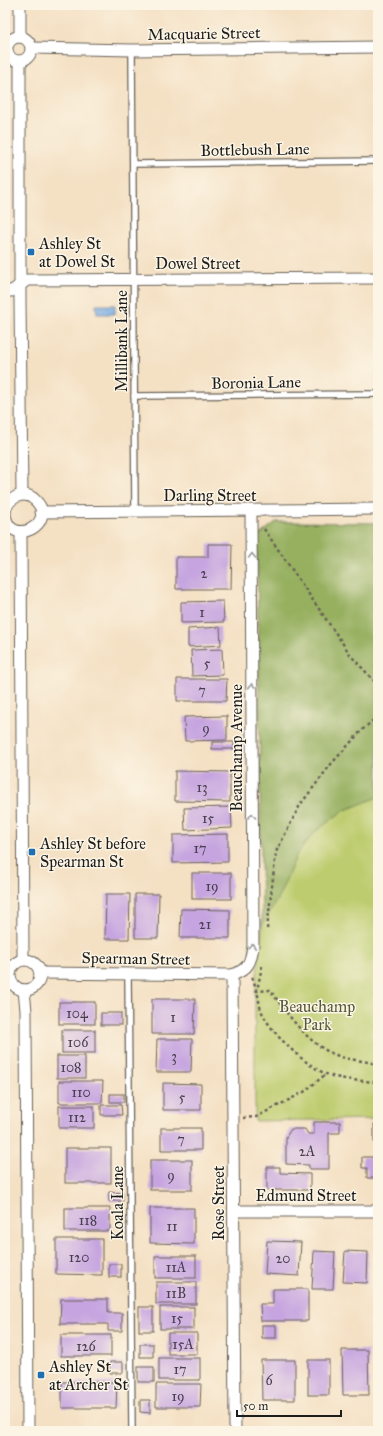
<svg xmlns="http://www.w3.org/2000/svg" width="383" height="1436" viewBox="0 0 383 1436" font-family="'IM FELL Great Primer',serif">
<rect width="100%" height="100%" fill="#fcf5e5"/>
<filter id="ink" filterUnits="userSpaceOnUse"><feTurbulence type="fractalNoise" baseFrequency=".025" numOctaves="2"/><feDisplacementMap in="SourceGraphic" scale="8" xChannelSelector="R" yChannelSelector="G"/><feConvolveMatrix kernelMatrix="1 2 1 2 8 2 1 2 1" color-interpolation-filters="sRGB"/></filter>
<filter id="wash" filterUnits="userSpaceOnUse"><feTurbulence type="fractalNoise" baseFrequency=".012" numOctaves="4" result="noise"/><feDisplacementMap in="SourceGraphic" scale="16" xChannelSelector="R" yChannelSelector="G"/><feGaussianBlur stdDeviation="0.9" result="paint"/><feColorMatrix in="noise" values="0 0 0 0 0 0 0 0 0 0 0 0 0 0 0 0 0 1.4 0 .05"/><feComposite in="paint" operator="in"/></filter>
<g filter="url(#wash)">
<rect width="100%" height="100%" fill="#f4e0c3"/>
<path fill="#bdcc6e" stroke="#6c7445" d="M276 522 378 523V1119L255 1121V993L262 926 257 537Z"/>
<path fill="#96b061" stroke="#59663e" d="M276 522 378 523V797L343 811 315 832 297 854 279 896 262 926 257 537Z"/>
<path fill="#76aae3" stroke="#496380" d="M115 305V314H97L96 305Z"/>
<g id="blocks">
<g fill="#c6a4e0">
<path d="M208 544H232L231 589H176V557H208Z"/>
<path d="M223 601 224 622 181 623V602Z"/>
<path d="M220 627 221 645 188 647V629Z"/>
<path d="M222 649 223 675 192 676 191 650Z"/>
<path d="M177 679H227L226 701H177Z"/>
<path d="M227 716V740L185 741 184 717Z"/>
<rect x="212" y="742" width="22" height="7"/>
<path d="M175 771 230 772V802L175 801Z"/>
<path d="M231 807 232 828 185 830 184 808Z"/>
<path d="M228 834V862L173 863V835Z"/>
<rect x="192" y="873" width="39" height="26"/>
<path d="M106 894H130L129 939H105Z"/>
<path d="M135 894H159L158 938H135Z"/>
<path d="M181 909 230 910V938H180Z"/>
<path d="M152 999H195L194 1034H152Z"/>
<rect x="59" y="1002" width="36" height="22"/>
<rect x="101" y="1013" width="20" height="12"/>
<rect x="62" y="1030" width="33" height="23"/>
<path d="M157 1039H192L191 1072H156Z"/>
<rect x="57" y="1056" width="28" height="22"/>
<path d="M59 1081H103L102 1103H59Z"/>
<path d="M163 1083 201 1084V1110H163Z"/>
<rect x="110" y="1094" width="14" height="8"/>
<path d="M101 1105H121L122 1115H101Z"/>
<rect x="59" y="1106" width="35" height="22"/>
<path d="M314 1122H340V1133H329V1169H309V1165L286 1164V1137L291 1129H305L308 1134H314Z"/>
<rect x="374" y="1124" width="4" height="18"/>
<rect x="161" y="1128" width="40" height="22"/>
<rect x="65" y="1148" width="46" height="35"/>
<path d="M362 1157H378V1178H367V1168H362Z"/>
<rect x="150" y="1160" width="42" height="30"/>
<path d="M267 1167H280V1173L310 1174V1190H267Z"/>
<path d="M109 1192 123 1193V1201H109Z"/>
<rect x="65" y="1208" width="45" height="23"/>
<path d="M150 1208H194V1244L150 1243Z"/>
<path d="M56 1239H102V1275L56 1274Z"/>
<path d="M267 1241 301 1242 299 1276 265 1274Z"/>
<path d="M314 1251 335 1252 333 1289H312Z"/>
<path d="M345 1251 368 1252 367 1283 343 1282Z"/>
<rect x="155" y="1256" width="41" height="22"/>
<rect x="109" y="1264" width="12" height="13"/>
<rect x="156" y="1282" width="40" height="22"/>
<path d="M273 1289H308V1321H261L260 1304H273Z"/>
<path d="M61 1299H108V1313H122V1331H108V1324H60Z"/>
<rect x="139" y="1307" width="14" height="24"/>
<rect x="160" y="1307" width="34" height="22"/>
<rect x="262" y="1325" width="14" height="13"/>
<rect x="168" y="1333" width="29" height="21"/>
<rect x="61" y="1335" width="50" height="21"/>
<rect x="140" y="1344" width="13" height="13"/>
<path d="M342 1350H368L369 1395H343Z"/>
<rect x="159" y="1358" width="41" height="22"/>
<path d="M261 1360H295V1400H262Z"/>
<rect x="308" y="1360" width="21" height="35"/>
<path d="M110 1362H123V1373H109Z"/>
<rect x="138" y="1367" width="16" height="15"/>
<path d="M62 1382H117L116 1408H62Z"/>
<path d="M156 1384H201L200 1407H156Z"/>
<path d="M140 1400H150V1413L140 1412Z"/>
</g>
</g>
</g>
<g filter="url(#ink)">
<use href="#blocks" fill-opacity="0" stroke="#686156" stroke-width="1"/>
<g fill="none" stroke-linecap="round" stroke-linejoin="round">
<defs>
<g id="lane">
<path d="M132 50 135 511"/>
<path d="M133 164 378 161"/>
<path d="M134 396 378 394"/>
<path d="M128 974 132 1431"/>
</g>
<g id="street">
<path d="M20 37V5"/>
<circle cx="19" cy="49" r="12"/>
<path d="M31 48 132 50 378 47"/>
<path d="M20 61V300L22 495"/>
<path d="M5 291H12L27 280 378 278"/>
<path d="M5 512C7 498 24 489 35 500 60 523 9 550 5 514"/>
<path d="M41 512 378 509"/>
<path d="M21 532 23 959"/>
<circle cx="25" cy="975" r="15"/>
<path d="M40 973 232 975C248 970 251 962 253 946L251 511"/>
<path d="M232 975 235 1431"/>
<path d="M24 990 26 1011 28 1431"/>
<path d="M234 1211H378"/>
</g>
</defs>
<use href="#lane" stroke="#686156" stroke-width="8"/>
<use href="#street" stroke="#686156" stroke-width="13"/>
<g stroke="#686156" stroke-width="2.5" stroke-dasharray="3 3" stroke-linecap="butt">
<path d="M264 529 352 657 378 685"/>
<path d="M267 929 276 852 300 805 332 763 362 730 378 716"/>
<path d="M262 966 257 991 270 990C287 1013 308 1045 336 1055 347 1060 361 1060 372 1063L378 1062"/>
<path d="M252 977C254 982 256 987 257 992 259 998 259 1004 261 1010 270 1033 304 1064 326 1074 340 1080 363 1081 378 1082"/>
<path d="M243 1118 256 1117 285 1102 304 1092 326 1074"/>
</g>
<use href="#lane" stroke="#fff" stroke-width="5.5"/>
<use href="#street" stroke="#fff" stroke-width="11"/>
</g>
<defs><path id="oneway-chevron" d="M-2-3.5L2.5 0L-2 3.5" fill="none" stroke-width="1.6" stroke-linecap="round" stroke-linejoin="round"/></defs>
<g stroke="#999">
<use href="#oneway-chevron" transform="translate(252 556) rotate(-90)"/>
<use href="#oneway-chevron" transform="translate(252 686) rotate(-90)"/>
<use href="#oneway-chevron" transform="translate(252 816) rotate(-90)"/>
<use href="#oneway-chevron" transform="translate(252 946) rotate(-87)"/>
</g>
</g>
<g fill="#1f6fb2" stroke="#fcf5e5" stroke-width="1.5">
<rect x="27" y="248" width="8" height="8" rx="2"/>
<rect x="28" y="848" width="8" height="8" rx="2"/>
<rect x="37" y="1371" width="8" height="8" rx="2"/>
</g>
<g text-anchor="middle" stroke-width="3" stroke-linejoin="round" paint-order="stroke">
<g font-size="14" fill="#463e4d">
<text x="204" y="578">2</text>
<text x="202" y="617">1</text>
<text x="207" y="668">5</text>
<text x="202" y="695">7</text>
<text x="206" y="733">9</text>
<text x="202" y="792">13</text>
<text x="208" y="823">15</text>
<text x="200" y="853">17</text>
<text x="212" y="891">19</text>
<text x="205" y="929">21</text>
<text x="77" y="1018">104</text>
<text x="173" y="1022">1</text>
<text x="78" y="1047">106</text>
<text x="174" y="1061">3</text>
<text x="71" y="1072">108</text>
<text x="81" y="1097">110</text>
<text x="182" y="1102">5</text>
<text x="77" y="1122">112</text>
<text x="181" y="1144">7</text>
<text x="307" y="1156">2A</text>
<text x="171" y="1180">9</text>
<text x="88" y="1225">118</text>
<text x="172" y="1231">11</text>
<text x="79" y="1262">120</text>
<text x="283" y="1263">20</text>
<text x="176" y="1272">11A</text>
<text x="176" y="1298">11B</text>
<text x="177" y="1323">15</text>
<text x="183" y="1349">15A</text>
<text x="86" y="1351">126</text>
<text x="180" y="1374">17</text>
<text x="269" y="1385">6</text>
<text x="178" y="1401">19</text>
</g>
<g font-size="16" fill="#1c1c1c" stroke="#fcf5e5">
<text transform="translate(204 33) rotate(-1)" y="6">Macquarie Street</text>
<text transform="translate(255 149) rotate(-1)" y="6">Bottlebush Lane</text>
<text x="198" y="269">Dowel Street</text>
<text transform="translate(121 341) rotate(-90)" y="6">Millibank Lane</text>
<text transform="translate(256 382) rotate(-1)" y="6">Boronia Lane</text>
<text x="210" y="501">Darling Street</text>
<text transform="translate(236 748) rotate(-90)" y="6">Beauchamp Avenue</text>
<text transform="translate(136 958) rotate(1)" y="6">Spearman Street</text>
<text x="306" y="1201">Edmund Street</text>
<text transform="translate(117 1203) rotate(-90)" y="6">Koala Lane</text>
<text transform="translate(218 1203) rotate(-90)" y="6">Rose Street</text>
</g>
<g font-size="16" fill="#1c1c1c" stroke="#fcf5e5" text-anchor="start">
<text x="39" y="249">Ashley St<tspan x="39" dy="18">at Dowel St</tspan></text>
<text x="40" y="849">Ashley St before<tspan x="40" dy="18">Spearman St</tspan></text>
<text x="49" y="1372">Ashley St<tspan x="49" dy="18">at Archer St</tspan></text>
</g>
<g font-size="16" fill="#545a39" stroke="#fcf5e5">
<text x="317" y="1012">Beauchamp<tspan x="317" dy="18">Park</tspan></text>
</g>
</g>
<rect width="383" height="1436" fill="none" stroke="#fcf5e5" stroke-width="20"/>
<path d="M237 1410v6h104v-6" fill="none" stroke="#1c1c1c" stroke-width="2"/>
<text x="243" y="1410" font-size="12" fill="#1c1c1c" stroke="#fcf5e5" stroke-width="3" paint-order="stroke">50 m</text>
</svg>
